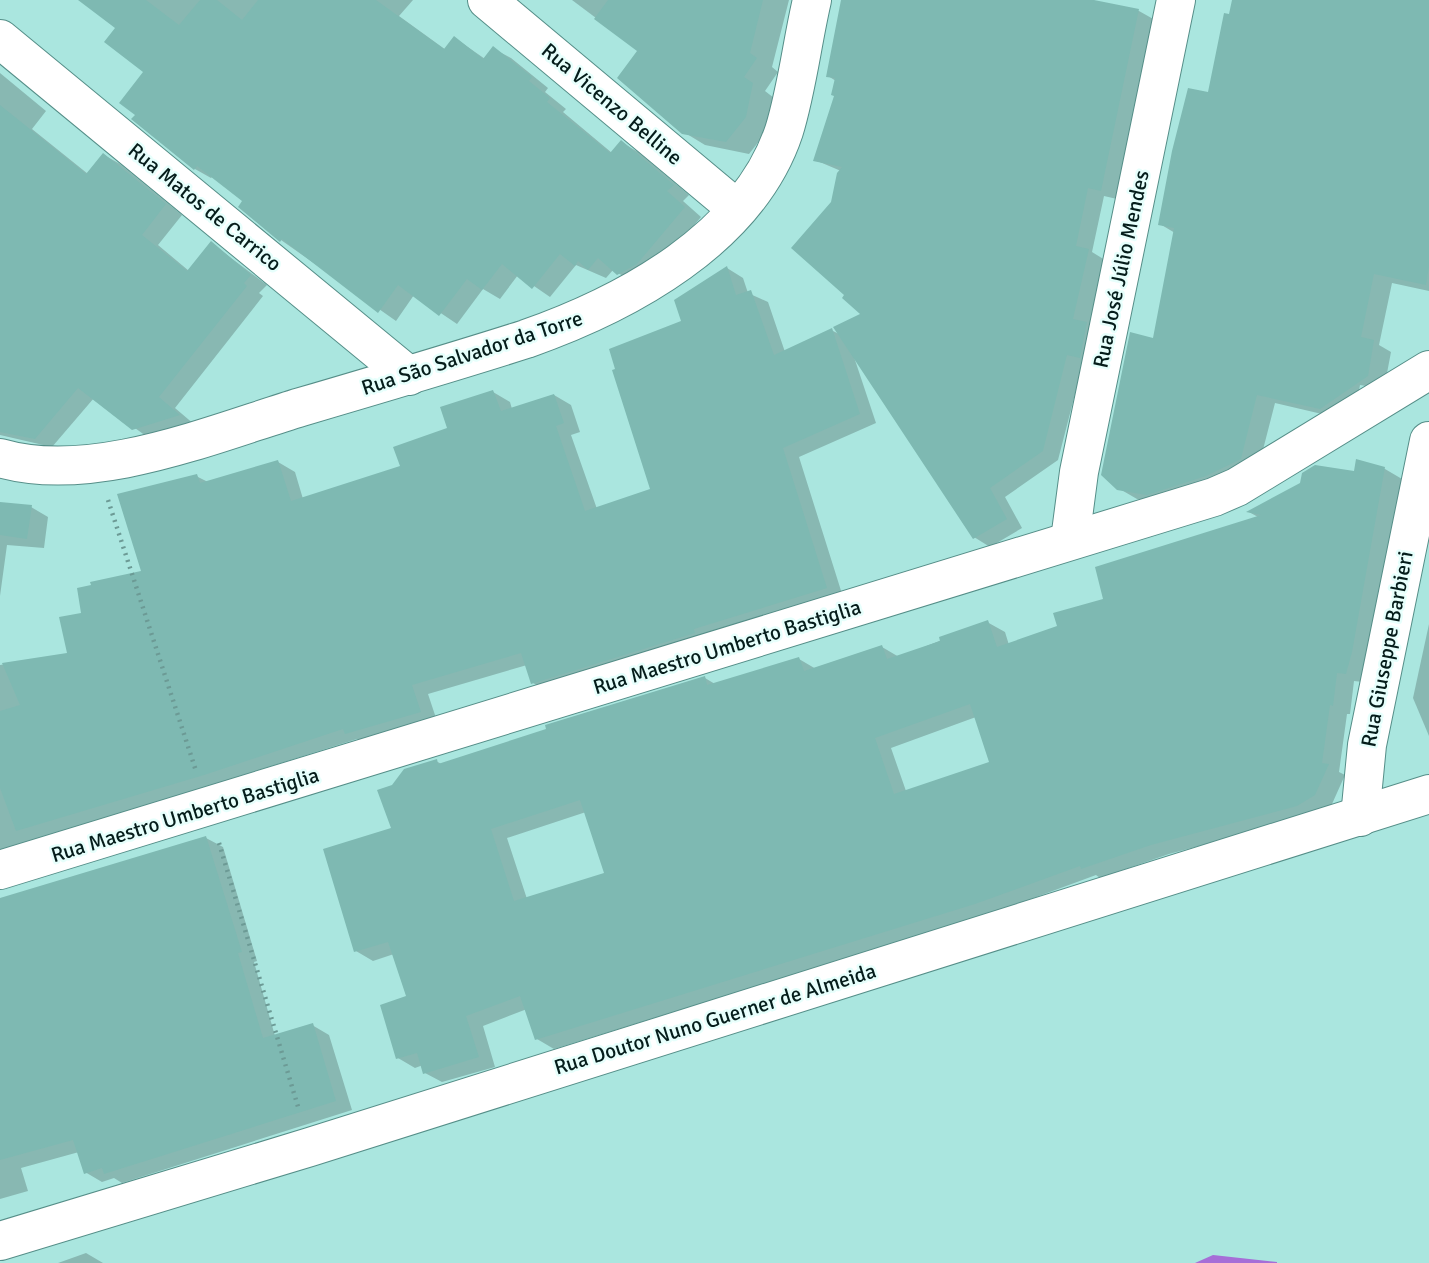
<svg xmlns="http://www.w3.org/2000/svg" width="1429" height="1263" viewBox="0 0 1429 1263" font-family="Signika,sans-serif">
<rect width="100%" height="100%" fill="#aae6df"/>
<path fill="#a66ed7" d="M1213 1255 1277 1262V1263H1195Z"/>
<g fill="#0003" fill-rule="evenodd">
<path d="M81 0H413L399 16 446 50 455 38 485 59 494 49 511 58 548 88 545 92 566 109 563 112 612 153 621 142 638 152 689 195 683 201 701 217 654 273 635 283 613 270 606 278 576 265 550 297 518 275 500 299 483 289 457 324 414 295 396 321 281 240 240 206 245 201 213 176 211 178 195 169 137 114 145 72 117 28Z"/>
<path d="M572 0H789L772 67 778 72 765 91 774 98 768 130 749 154 705 145 682 131 640 51Z"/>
<path d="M843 0H1085L1139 11 1155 20 1117 199 1104 196 1092 252 1105 260 1083 363 1058 460 1005 497 1022 528 990 547 974 537 854 357 876 423 799 457 843 597 550 692 533 683 527 665 428 694 437 721 363 743 357 739 0 852V665L69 655 83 614 143 573 196 476 208 482 278 462 295 472 303 499 402 467 493 392 510 402 512 409 554 395 571 405 580 432 571 435 597 509 653 490 683 322 727 268 743 278 748 293 768 302 785 352 831 330 841 335 863 315 847 295 833 202 841 171 815 160 836 97V81L828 76Z"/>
<path d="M1234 0H1429V291L1392 283 1379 345 1391 352 1384 389 1360 385 1356 407 1339 418 1275 403 1258 469 1165 504 1137 499 1118 488 1155 340 1175 233 1160 224 1209 94Z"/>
<path d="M0 73 46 111 32 129 88 174 104 155 120 164 182 215 158 245 189 271 211 243 267 285 259 293 263 296 175 408 195 425 150 439 94 398 52 447 0 435Z"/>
<path d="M1357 461 1385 469 1402 479 1363 682 1354 681 1350 714H1347L1339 772 1345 775 1332 804 1315 815 1169 854 1100 878 1096 875 993 913 554 1049 537 1039 527 1009 483 1026 495 1067 442 1082 425 1073 423 1065 415 1068 398 1058 408 998 394 954 373 961 356 951 394 830 393 787 436 761 443 765 705 678 715 684 799 659 816 669 882 647 899 657 987 622 1005 632 1009 645 1059 628 1258 517 1249 512 1355 472ZM976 717 991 763 906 791 891 748ZM586 812 607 875 527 899 507 838Z"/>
<path d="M0 503 31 507 48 517 44 548 7 545 0 596Z"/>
<path d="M1429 624V736L1413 698Z"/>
<path d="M206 838 223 847 257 961 254 962 275 1036 312 1025 329 1035 352 1110 122 1183 114 1178 102 1182 85 1172 79 1152 21 1168 28 1191 0 1199V901Z"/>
<path d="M86 1253 103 1263H58Z"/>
</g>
<g fill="#7eb9b2" fill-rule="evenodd">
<path d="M78 0H146L179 25 200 0H217L242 20 258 0H376L444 49 454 36 483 59 493 46 532 77 529 81 550 98 547 102 610 153 621 140 674 185 667 191 685 207 637 264 617 275 598 258 588 270 578 261 575 266 560 254 532 289 502 264 482 290 467 279 439 316 398 285 378 313 282 239 280 242 238 207 242 201 197 166 194 170 131 119 135 115 119 103 143 72 104 42 115 28Z"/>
<path d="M608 0H763L750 53 757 58 744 77 753 83 746 117 726 142 682 134 617 78 637 51 594 19Z"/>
<path d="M841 0H1094L1139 9 1101 191 1088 188 1076 246 1089 249 1073 319 1087 322 1080 358 1067 355 1043 451 990 488 1007 519 973 539 833 327 860 314 842 298 844 295 791 248 831 202 837 173 842 167 813 161 834 96 831 95 835 78 826 77Z"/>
<path d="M1232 0H1429V266L1426 285 1374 274 1361 337 1374 340 1368 376 1320 409 1257 395 1241 459 1206 476 1147 495 1117 490 1101 475 1130 332 1153 338 1174 228 1158 225 1172 151 1188 88 1208 92 1224 13 1229 14Z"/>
<path d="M0 105 86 174 103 153 166 204 142 235 187 271 211 241 251 275 244 283 247 286 159 397 180 415 132 430 78 388 35 439 0 432Z"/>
<path d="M727 266 736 295 751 290 774 355 832 328 860 414 783 448 827 588 694 629 695 633 531 684 521 653 412 685 421 712 345 734 343 729 204 775 16 831 0 788V711L20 705 2 663 67 653 59 617 81 613 77 588 91 585 90 582 141 571 117 494 197 474 200 483 278 460 291 501 400 466 393 447 447 428 440 407 493 390 501 411 554 394 564 423 556 426 585 511 650 489 612 370 615 369 609 349 681 321 674 300Z"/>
<path d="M1356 459 1385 467 1352 652 1346 674 1337 673 1333 706 1330 705 1322 763 1329 764 1315 795 1297 806 1151 845 1081 869 1080 866 975 904 535 1040 520 996 466 1016 479 1057 423 1074 417 1053 396 1059 380 1005 406 996 388 942 354 952 323 849 391 828 377 790 392 785 404 769 437 759 438 764 546 729 545 725 705 676 707 685 799 657 804 671 882 645 887 659 940 641 939 637 988 620 997 647 1057 626 1053 613 1103 599 1095 567 1261 515 1246 512 1300 483 1302 473 1315 465 1354 471ZM970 704 989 762 894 794 875 738ZM580 800 604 873 514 901 491 829Z"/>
<path d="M0 502 32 505 27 539 0 535Z"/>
<path d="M206 836 242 952 238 953 263 1038 313 1023 336 1101 104 1174 102 1168 84 1174 73 1140 0 1160V898Z"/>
</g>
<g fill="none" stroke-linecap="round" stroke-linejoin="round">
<defs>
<g id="minor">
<path d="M487 0 737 209"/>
<path d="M0 39 409 376"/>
<path d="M0 458C92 485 212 434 301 407 376 385 451 363 526 339 626 304 748 239 784 131 797 89 802 43 812 0"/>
<path d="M1070 540 1079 472 1176 0"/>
<path d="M1360 817 1367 745 1429 441"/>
<path d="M0 870 1214 497 1237 487 1429 370"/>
<path d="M0 1241 310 1147 1429 794"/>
</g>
</defs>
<use href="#minor" stroke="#558e88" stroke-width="40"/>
<g stroke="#6c9a95" stroke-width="4.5" stroke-dasharray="2 5" stroke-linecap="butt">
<path d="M108 500 196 771"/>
<path d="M219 843 299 1110"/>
</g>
<use href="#minor" stroke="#fff" stroke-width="38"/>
</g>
<g text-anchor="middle" stroke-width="5" stroke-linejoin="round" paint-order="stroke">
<g font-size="21" fill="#051d1b" stroke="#e7fffc">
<text transform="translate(612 104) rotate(40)" y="7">Rua Vicenzo Belline</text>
<text transform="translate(205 207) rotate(39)" y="7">Rua Matos de Carrico</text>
<text transform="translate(1121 269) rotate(-78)" y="7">Rua José Júlio Mendes</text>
<text transform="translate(472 353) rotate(-18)" y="7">Rua São Salvador da Torre</text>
<text transform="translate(727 647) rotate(-17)" y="7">Rua Maestro Umberto Bastiglia</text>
<text transform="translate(1387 649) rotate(-79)" y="7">Rua Giuseppe Barbieri</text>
<text transform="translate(185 815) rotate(-17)" y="7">Rua Maestro Umberto Bastiglia</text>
<text transform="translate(715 1019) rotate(-17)" y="7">Rua Doutor Nuno Guerner de Almeida</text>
</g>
</g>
</svg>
